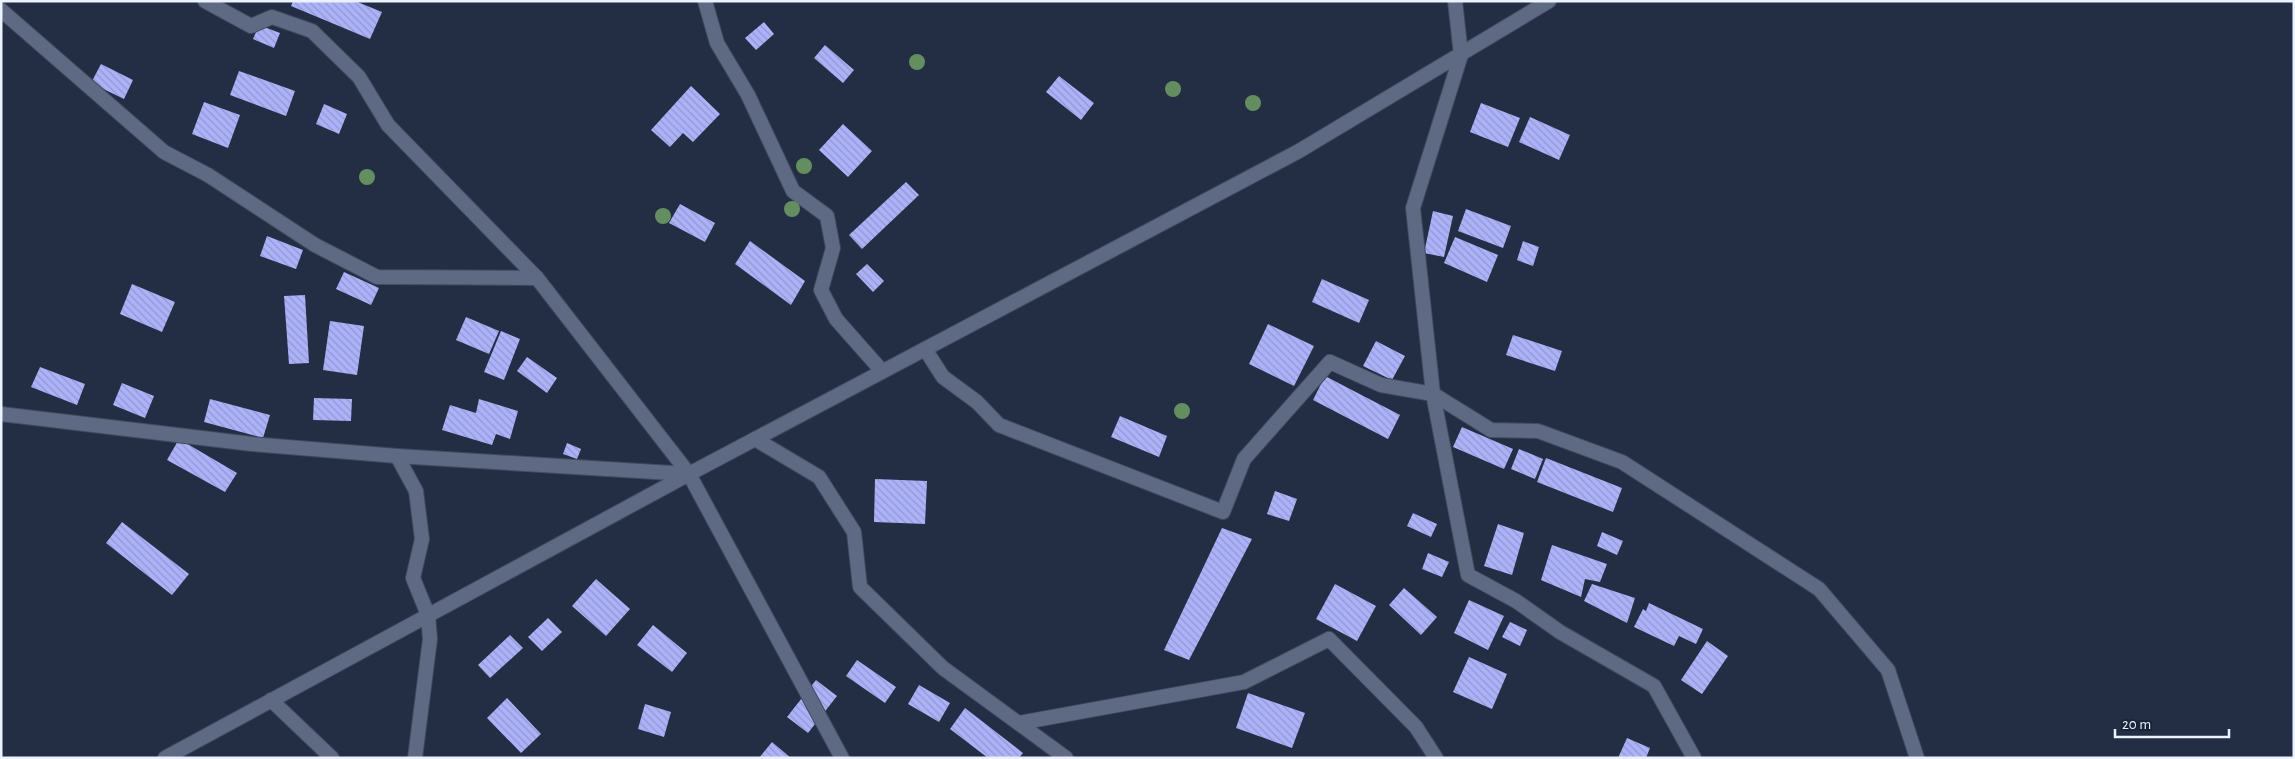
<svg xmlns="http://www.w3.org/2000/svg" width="2295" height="759" viewBox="0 0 2295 759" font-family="'Alegreya Sans',sans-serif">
<defs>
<pattern id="building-back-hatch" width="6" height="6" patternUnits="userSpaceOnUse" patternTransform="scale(1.25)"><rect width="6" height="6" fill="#acb2f9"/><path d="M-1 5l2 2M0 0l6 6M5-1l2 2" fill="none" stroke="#9398ce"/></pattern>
</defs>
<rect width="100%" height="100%" fill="#232d44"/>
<g fill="url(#building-back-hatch)">
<path d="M293 1H355L382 12 370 39 291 6Z"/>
<path d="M764 22 774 34 756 50 745 38Z"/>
<path d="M259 25 280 33 274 48 253 39Z"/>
<path d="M825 45 854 70 843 83 814 58Z"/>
<path d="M101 64 133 80 124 99 91 83Z"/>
<path d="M239 71 295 91 286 116 230 95Z"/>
<path d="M1059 76 1094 103 1081 120 1046 92Z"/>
<path d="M691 86 720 114 693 142 683 133 670 147 651 130Z"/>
<path d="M204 102 240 115 228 148 192 134Z"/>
<path d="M1481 103 1520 118 1508 147 1470 132Z"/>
<path d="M324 104 347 114 339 134 316 124Z"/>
<path d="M1530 117 1570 135 1559 160 1519 142Z"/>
<path d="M843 124 872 151 848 177 819 150Z"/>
<path d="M906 182 919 195 862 249 849 235Z"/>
<path d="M680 204 715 223 705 242 669 223Z"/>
<path d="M1466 209 1511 226 1503 248 1458 231Z"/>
<path d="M1433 211 1453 216 1444 257 1424 253Z"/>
<path d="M267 236 303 250 296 269 260 256Z"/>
<path d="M1455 237 1498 255 1487 282 1444 263Z"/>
<path d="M750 241 805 281 791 305 735 264Z"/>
<path d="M1523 241 1539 247 1533 266 1517 260Z"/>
<path d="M867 264 884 281 873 292 856 274Z"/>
<path d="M344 272 379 288 371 305 336 289Z"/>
<path d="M1322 279 1369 300 1359 323 1312 302Z"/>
<path d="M132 284 175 302 162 332 120 314Z"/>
<path d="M305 295 309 363 289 364 284 296Z"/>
<path d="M466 317 499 331 489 354 456 340Z"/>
<path d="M330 321 364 326 357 375 323 370Z"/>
<path d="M1268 324 1314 346 1294 386 1249 364Z"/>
<path d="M501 331 520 339 504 380 484 372Z"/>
<path d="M1513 335 1562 351 1555 371 1506 355Z"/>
<path d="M1376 341 1405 356 1392 380 1363 366Z"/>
<path d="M527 357 557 378 547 393 517 371Z"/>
<path d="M40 367 85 384 77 405 31 387Z"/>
<path d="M1325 376 1400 415 1388 439 1313 400Z"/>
<path d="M122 383 154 396 145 418 113 405Z"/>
<path d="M314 398 352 399 351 421 313 420Z"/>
<path d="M210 399 270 415 263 438 204 422Z"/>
<path d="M479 399 518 411 510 439 496 434 492 445 442 430 450 405 476 413Z"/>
<path d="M1120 416 1167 436 1159 457 1111 437Z"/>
<path d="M1462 427 1513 449 1504 469 1453 447Z"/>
<path d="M179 439 237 473 225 492 167 460Z"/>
<path d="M567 443 581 449 577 459 563 454Z"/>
<path d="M1519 449 1543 459 1535 479 1511 469Z"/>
<path d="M1546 458 1622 488 1613 512 1537 482Z"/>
<path d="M875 479 927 481 925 524 874 522Z"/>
<path d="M1275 491 1297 499 1289 521 1267 514Z"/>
<path d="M1413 513 1437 524 1431 537 1407 526Z"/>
<path d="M122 522 189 574 172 595 106 543Z"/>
<path d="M1498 524 1524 533 1512 575 1484 566Z"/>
<path d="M1222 528 1252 539 1189 660 1164 650Z"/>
<path d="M1602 532 1623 541 1617 555 1597 546Z"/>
<path d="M1552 545 1607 564 1600 582 1585 579 1581 597 1541 580Z"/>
<path d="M1428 553 1449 562 1442 577 1422 569Z"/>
<path d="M596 579 630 609 606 636 572 606Z"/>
<path d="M1335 584 1376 606 1357 641 1316 619Z"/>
<path d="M1592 584 1635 598 1627 623 1584 601Z"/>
<path d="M1404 588 1437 617 1421 635 1389 605Z"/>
<path d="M1469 600 1504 616 1488 650 1454 633Z"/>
<path d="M1649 603 1703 629 1696 644 1679 636 1674 646 1634 627 1643 609 1646 611Z"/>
<path d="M548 618 562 632 542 651 528 637Z"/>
<path d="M1510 622 1527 630 1520 646 1502 637Z"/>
<path d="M653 625 687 653 672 672 637 645Z"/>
<path d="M510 635 523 648 490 678 478 665Z"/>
<path d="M1707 641 1728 656 1702 694 1681 680Z"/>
<path d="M1469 657 1507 674 1492 709 1453 692Z"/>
<path d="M857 660 896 687 885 703 846 676Z"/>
<path d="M816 680 837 696 808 733 787 717Z"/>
<path d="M919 685 950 703 939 722 908 704Z"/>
<path d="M1248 693 1305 713 1292 748 1236 728Z"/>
<path d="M507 698 541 734 521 753 487 718Z"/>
<path d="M645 704 671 712 664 737 638 729Z"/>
<path d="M965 708 1023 753 1019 758H988L950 729Z"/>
<path d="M1627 738 1650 748 1646 758H1618Z"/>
<path d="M772 742 791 758H759Z"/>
</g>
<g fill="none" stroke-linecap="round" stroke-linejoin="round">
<defs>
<g id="minor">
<path d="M205 1 251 26 272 17 312 31 359 77 388 125 537 278"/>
<path d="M705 1 717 43 748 95 793 191 827 216 833 248 821 290 836 319 882 371"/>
<path d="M1455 1 1461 55 1413 208 1433 394 1468 575 1516 601 1560 632 1654 686 1694 758"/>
<path d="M1 10 164 152 208 175 315 245 377 277 537 278 689 474 842 758"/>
<path d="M925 349 943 377 977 402 999 425 1223 512 1244 459 1330 362 1381 385 1433 394 1491 430 1538 431 1622 462 1819 589 1888 670 1917 758"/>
<path d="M1 414 252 444 397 456 688 474"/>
<path d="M755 439 819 477 854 532 860 587 943 668 1066 758"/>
<path d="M397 456 416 491 422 539 413 578 428 615 430 639 415 758"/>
<path d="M271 700 332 758"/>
<path d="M1019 723 1244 682 1329 639 1416 727 1436 758"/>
<path d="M165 758 689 474 1299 151 1549 1"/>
</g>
</defs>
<use href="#minor" stroke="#424a5c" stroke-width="16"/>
<use href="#minor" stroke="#5e6a84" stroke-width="14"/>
</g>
<g fill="#638f5f">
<circle cx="917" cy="62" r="8"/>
<circle cx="1173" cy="89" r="8"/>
<circle cx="1253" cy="103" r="8"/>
<circle cx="804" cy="166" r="8"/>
<circle cx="367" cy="177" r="8"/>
<circle cx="792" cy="209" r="8"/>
<circle cx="663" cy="216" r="8"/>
<circle cx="1182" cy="411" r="8"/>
</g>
<rect width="2295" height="759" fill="none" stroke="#ecf2fe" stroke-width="5"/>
<path d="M2115 729v8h114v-8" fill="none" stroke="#ecf2fe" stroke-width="2.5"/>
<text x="2122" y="729" font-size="15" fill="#ecf2fe" stroke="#192439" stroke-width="4" paint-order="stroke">20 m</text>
</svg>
